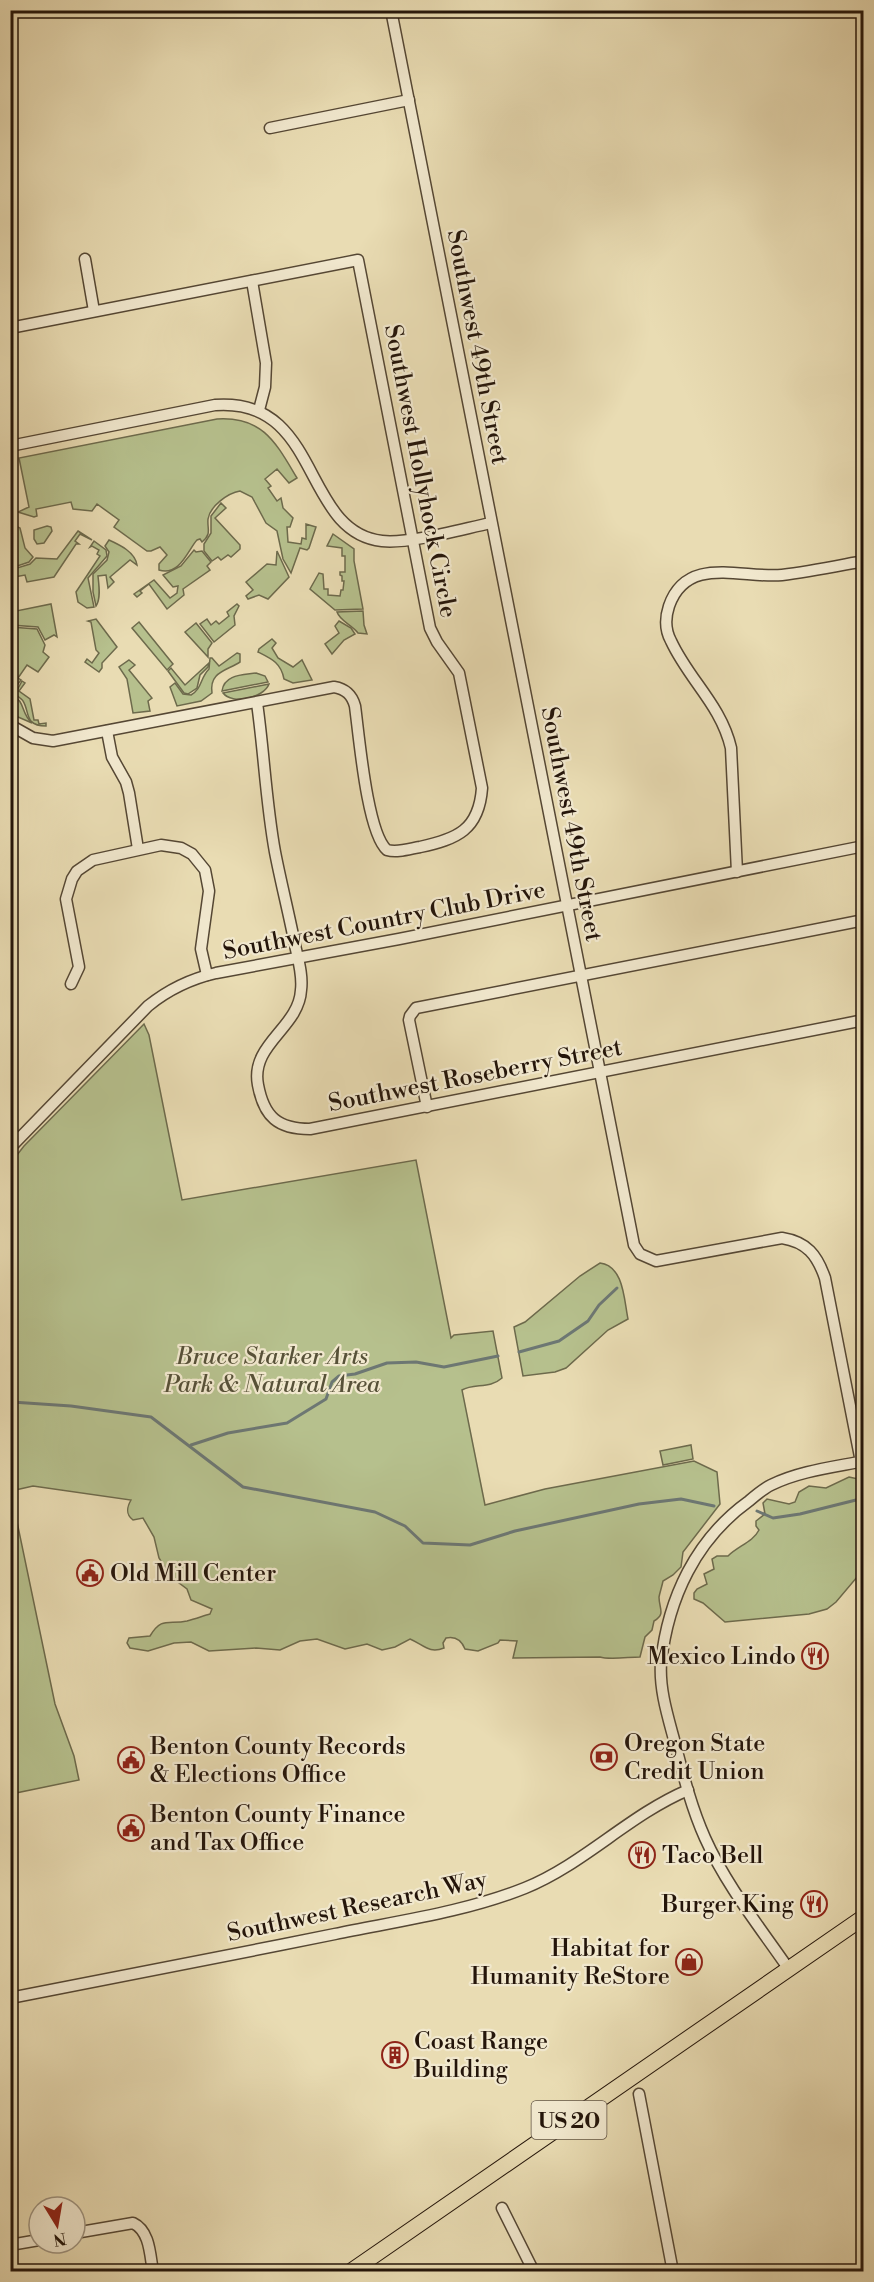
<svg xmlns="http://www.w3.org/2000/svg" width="874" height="2282" viewBox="0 0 874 2282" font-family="'Libre Bodoni',serif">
<rect width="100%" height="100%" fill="#e9dcb3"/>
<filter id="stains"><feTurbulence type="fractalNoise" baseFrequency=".00333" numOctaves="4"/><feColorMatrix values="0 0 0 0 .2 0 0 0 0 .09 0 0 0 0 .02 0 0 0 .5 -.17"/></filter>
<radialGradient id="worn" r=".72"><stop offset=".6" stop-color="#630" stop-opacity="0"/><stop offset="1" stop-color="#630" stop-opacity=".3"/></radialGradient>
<g fill="#b6c08d" stroke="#6d6a4c" stroke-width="1.5">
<path d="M217 419C263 416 276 443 297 478L289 483 277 469 265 479 271 486 268 488 277 501 281 498 283 508 293 518 290 527H287L288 542 301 544 302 538 306 539V524L316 527 309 548 307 550 300 548 291 573 283 559 277 531 266 523 252 497 240 491C228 493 210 506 208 519 207 529 212 534 202 542L200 539 197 540C189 548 180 577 159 570V564L167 555 160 547 151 551H147L114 527 119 520 97 504 92 511 73 509 71 502 36 509 37 516 34 517 18 512 29 507 19 458Z"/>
<path d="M221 503 226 508 215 518 240 545V549L231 557 228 555 221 560 218 557 212 561 204 551V544L211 533V516Z"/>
<path d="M11 524 20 528 25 548 33 557 29 562 17 566 13 577 11 578Z"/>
<path d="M47 526 51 527 52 531 44 543 37 544 34 539V530Z"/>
<path d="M78 531 92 540 80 534 75 541 79 544H76L54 577 27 582 25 575 14 577 17 568 30 564 36 558 57 559Z"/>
<path d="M333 534 354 549V561L363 609 335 610 310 589 319 573 323 574 324 589H328V595L340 596 341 590H343L344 581H342V576L340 575V572H345V556H342V548L327 546Z"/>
<path d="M109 540C120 545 135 552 137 565L130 560 110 577 114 582 108 588 106 575 98 576C99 585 101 599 96 606L93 592V574L107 560 109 552 105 546Z"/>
<path d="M94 541 106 550 107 556 88 578 94 607 87 608 78 602 76 592 100 556 97 554 99 550 92 546 90 547Z"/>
<path d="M194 550 196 552 202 551 211 562 207 566 210 570 183 589 184 595 167 609 149 584 140 591 142 593 137 597 134 594 154 580 170 598 177 593 178 586 173 587 163 575 181 566Z"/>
<path d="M277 551 289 577 268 599 259 595 248 599 246 596 253 590 246 582 267 564 276 565Z"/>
<path d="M51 604 57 637 54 635 45 640 38 627 11 625V612Z"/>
<path d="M237 604 239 606 234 616 235 625 214 642 200 624 207 619 211 625 216 621 219 624 229 616 227 612Z"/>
<path d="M363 611 364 625 367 634 358 633C352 625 340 621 337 612Z"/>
<path d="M96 619 117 647 102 663V668L99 672 85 662 87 659 92 663 99 653 96 650 91 622 88 621Z"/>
<path d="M339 621 351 628 355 634 344 640 332 654 325 644 339 633 335 626Z"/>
<path d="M139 622 173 664 167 670 132 628Z"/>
<path d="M196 623 212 643 208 649V657L185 632Z"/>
<path d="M10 627 37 629 45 645 43 652 49 657 38 672 27 665 18 678 21 680 12 692 10 691Z"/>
<path d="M272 639 276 643 272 648 278 658 293 667 302 660 312 680 293 683 284 679C281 663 272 659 258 652L259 649Z"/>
<path d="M237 653 240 654V662C226 671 209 672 212 693L201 701 177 706 170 687 175 683 183 694 191 695C202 689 200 678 209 669L210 658H212L219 666Z"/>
<path d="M129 660 135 665 129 670 152 698 148 701 150 711 133 713 127 679 119 667Z"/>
<path d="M209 663 208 667 200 675 197 688 188 694 184 693 168 671 171 668 185 685Z"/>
<path d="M256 673 265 676 268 682 222 691C224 674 244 675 256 673Z"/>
<path d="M22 681 25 683 19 691 30 699 34 720H38L39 724 46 723V726C24 726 30 712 23 701 22 699 16 695 15 694Z"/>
<path d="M269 684C264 698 232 705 223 693Z"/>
<path d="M11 693C27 704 20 712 32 723L11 714Z"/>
<path d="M144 1024 149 1035 182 1200 416 1160 451 1338 454 1335 493 1331 502 1378C490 1389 474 1383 462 1390L485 1505 545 1489 694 1461 717 1472 720 1504 683 1552 681 1567 673 1575 663 1581C662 1586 660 1592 659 1597 659 1609 666 1614 654 1621L652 1630 645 1637 640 1657C629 1657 609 1660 600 1657L513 1658 517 1641 500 1640 498 1643 478 1651 465 1649C461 1639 455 1636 446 1638L443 1643 444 1648C429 1654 424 1645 410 1639L395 1647 382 1650 367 1644 345 1649 317 1639 300 1641 280 1650 256 1648 209 1651 191 1642 174 1643 148 1651 130 1648 127 1643 129 1638 150 1636C162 1616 169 1625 187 1621 195 1619 203 1616 210 1614L212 1609 191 1600 187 1589 171 1577 159 1558 154 1537 143 1518 133 1520C125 1514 127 1507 131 1500L33 1486 11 1491 10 1164 24 1146Z"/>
<path d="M600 1263C624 1266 624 1300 628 1319L608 1330 566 1368 555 1372 523 1376 514 1327 525 1322 580 1276Z"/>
<path d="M691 1445 693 1459 663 1465 660 1451Z"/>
<path d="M849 1477 863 1480V1570L836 1602 827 1609 809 1614 725 1622 703 1603 694 1599V1593L697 1589 707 1584 704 1574 714 1569 712 1559 717 1556H728C738 1546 753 1542 759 1530L756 1526V1521L765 1514 763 1503 767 1499 789 1504 795 1502 799 1492 809 1486 826 1488Z"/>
<path d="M11 1493 55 1704 74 1756 79 1780 11 1794Z"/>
</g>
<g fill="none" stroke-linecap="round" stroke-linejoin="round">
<g stroke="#6d7773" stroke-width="3">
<path d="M519 1352 559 1341 588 1321 599 1305 617 1288"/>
<path d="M12 1402 71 1406 151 1417 243 1487 375 1512 405 1526 423 1543 470 1545 515 1531 639 1504 681 1499 714 1506"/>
<path d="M191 1445 228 1433 287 1423 326 1399 332 1382 339 1376 355 1374 387 1363 416 1362 444 1367 498 1356"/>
<path d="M757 1511 773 1518 800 1514 864 1498"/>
</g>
<defs>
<g id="minor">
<path d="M391 10 634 1245 640 1254 656 1261 782 1238C807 1242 817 1255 825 1278L861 1462"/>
<path d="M270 128 409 100"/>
<path d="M85 259 94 311"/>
<path d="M252 281 266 363 265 387 259 410"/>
<path d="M10 328 358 260 430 628 437 642 459 673 482 788C479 830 457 839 420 847 409 849 397 853 387 850 367 833 359 735 355 706 352 695 346 689 334 687L53 741 33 738 10 725"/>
<path d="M10 446 215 405C322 397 301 532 382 541 410 544 462 529 491 523"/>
<path d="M257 703C264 752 266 803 275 852 281 883 289 914 295 945 298 959 303 975 301 990 299 1028 250 1044 258 1085 264 1117 278 1129 310 1129L864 1020"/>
<path d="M107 731 112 757 126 782 129 793 138 849"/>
<path d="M737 872 731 748C721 705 689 680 671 641 665 630 665 618 669 606 687 554 743 579 782 575 809 572 837 566 864 561"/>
<path d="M71 984 79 967 66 899 72 879 77 871 93 860 161 845 181 848 192 854 205 870 209 891 201 949 207 975"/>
<path d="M427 1107 409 1020 410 1016 416 1008 864 920"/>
<path d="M10 1148 148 1006C169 989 190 979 216 973L399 939 864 846"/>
<path d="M788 1968C759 1926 726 1885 705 1838 692 1809 684 1778 676 1747 669 1720 659 1691 661 1663 668 1598 696 1539 749 1501 756 1495 763 1489 771 1485 799 1471 834 1467 864 1461"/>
<path d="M10 1998C119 1977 227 1956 335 1934 398 1921 465 1912 525 1888 584 1864 629 1815 688 1790"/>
<path d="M639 2094 673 2272"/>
<path d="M502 2208 534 2272"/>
<path d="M75 2233 133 2223C150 2231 150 2255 153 2272"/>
<path d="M10 2245 39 2240"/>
</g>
<path id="highway" d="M350 2272 864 1917"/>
</defs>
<use href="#minor" stroke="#554734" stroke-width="13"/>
<use href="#highway" stroke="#24150a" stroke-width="17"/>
<use href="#minor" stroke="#f1e8ce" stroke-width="10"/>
<use href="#highway" stroke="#e9dcb3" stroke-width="15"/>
</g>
<defs>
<symbol id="civic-ring" viewBox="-11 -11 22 22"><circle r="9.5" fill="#f1e8ce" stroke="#8f2418" stroke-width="1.5"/><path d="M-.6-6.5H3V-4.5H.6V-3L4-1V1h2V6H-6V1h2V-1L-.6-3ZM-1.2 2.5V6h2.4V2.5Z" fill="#8f2418"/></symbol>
<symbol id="restaurant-ring" viewBox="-11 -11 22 22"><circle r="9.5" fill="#f1e8ce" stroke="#8f2418" stroke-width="1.5"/><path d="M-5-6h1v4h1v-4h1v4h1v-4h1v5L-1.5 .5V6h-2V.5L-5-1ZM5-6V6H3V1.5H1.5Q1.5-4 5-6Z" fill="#8f2418"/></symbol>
<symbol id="bank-ring" viewBox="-11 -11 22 22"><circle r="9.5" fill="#f1e8ce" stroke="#8f2418" stroke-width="1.5"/><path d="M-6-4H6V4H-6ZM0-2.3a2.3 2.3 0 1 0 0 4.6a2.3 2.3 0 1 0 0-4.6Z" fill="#8f2418"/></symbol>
<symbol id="shop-ring" viewBox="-11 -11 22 22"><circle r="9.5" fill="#f1e8ce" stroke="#8f2418" stroke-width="1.5"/><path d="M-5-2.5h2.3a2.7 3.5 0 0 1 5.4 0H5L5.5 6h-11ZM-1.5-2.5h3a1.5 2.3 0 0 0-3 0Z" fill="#8f2418"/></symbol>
<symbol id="building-ring" viewBox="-11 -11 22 22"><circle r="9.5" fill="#f1e8ce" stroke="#8f2418" stroke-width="1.5"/><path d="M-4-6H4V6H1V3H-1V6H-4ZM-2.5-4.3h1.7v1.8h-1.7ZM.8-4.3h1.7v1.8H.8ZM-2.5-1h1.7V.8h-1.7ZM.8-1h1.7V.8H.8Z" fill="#8f2418"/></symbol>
</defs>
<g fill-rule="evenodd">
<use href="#civic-ring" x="75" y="1558" width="30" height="30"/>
<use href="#restaurant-ring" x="800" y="1641" width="30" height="30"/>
<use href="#bank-ring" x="589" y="1742" width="30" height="30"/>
<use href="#civic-ring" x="116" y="1745" width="30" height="30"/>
<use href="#civic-ring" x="116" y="1813" width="30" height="30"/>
<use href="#restaurant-ring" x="627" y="1840" width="30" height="30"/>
<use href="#restaurant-ring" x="799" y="1889" width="30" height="30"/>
<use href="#shop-ring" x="674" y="1947" width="30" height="30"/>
<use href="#building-ring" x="380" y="2040" width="30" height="30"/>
</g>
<g text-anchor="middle" stroke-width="4.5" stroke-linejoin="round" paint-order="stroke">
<rect fill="#f1e8ce" stroke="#625445" stroke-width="1.5" x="531.5" y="2101" width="75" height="38" rx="4.5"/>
<g font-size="22" font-weight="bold" fill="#24150a">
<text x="569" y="2128">US 20</text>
</g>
<g font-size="24" fill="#24150a" stroke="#f1e8ce">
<text transform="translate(478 347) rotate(79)" y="8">Southwest 49th Street</text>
<text transform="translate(421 471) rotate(79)" y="8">Southwest Hollyhock Circle</text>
<text transform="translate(572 824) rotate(79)" y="8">Southwest 49th Street</text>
<text transform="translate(384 920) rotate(-11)" y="8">Southwest Country Club Drive</text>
<text transform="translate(475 1075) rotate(-11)" y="8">Southwest Roseberry Street</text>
<text transform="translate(357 1906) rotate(-12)" y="8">Southwest Research Way</text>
</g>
<g font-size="24" font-style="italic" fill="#575138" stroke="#f1e8ce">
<text x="272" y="1364">Bruce Starker Arts<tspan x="272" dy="28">Park &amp; Natural Area</tspan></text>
</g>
<g font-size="24" fill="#24150a" stroke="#f1e8ce" text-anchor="start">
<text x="110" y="1581">Old Mill Center</text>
<text x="796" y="1664" text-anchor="end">Mexico Lindo</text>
<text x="624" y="1751">Oregon State<tspan x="624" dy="28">Credit Union</tspan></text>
<text x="150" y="1754">Benton County Records<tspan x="150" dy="28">&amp; Elections Office</tspan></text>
<text x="150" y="1822">Benton County Finance<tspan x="150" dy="28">and Tax Office</tspan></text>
<text x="662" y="1863">Taco Bell</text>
<text x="794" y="1912" text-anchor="end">Burger King</text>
<text x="670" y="1956" text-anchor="end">Habitat for<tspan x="670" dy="28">Humanity ReStore</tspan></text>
<text x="414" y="2049">Coast Range<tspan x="414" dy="28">Building</tspan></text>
</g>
</g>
<rect width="874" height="2282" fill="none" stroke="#e9dcb3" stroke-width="36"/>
<rect x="12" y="12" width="850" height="2258" fill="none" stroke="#24150a" stroke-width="3"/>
<rect x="18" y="18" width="838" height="2246" fill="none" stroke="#24150a" stroke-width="1.5"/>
<g transform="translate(57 2225) rotate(169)"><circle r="28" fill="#f1e8ce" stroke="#9f9480" stroke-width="1.5"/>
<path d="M0-4.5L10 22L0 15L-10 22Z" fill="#8f2418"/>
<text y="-9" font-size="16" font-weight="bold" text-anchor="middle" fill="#24150a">N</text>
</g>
<rect width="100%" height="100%" filter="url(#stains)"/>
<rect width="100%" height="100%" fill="url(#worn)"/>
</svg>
